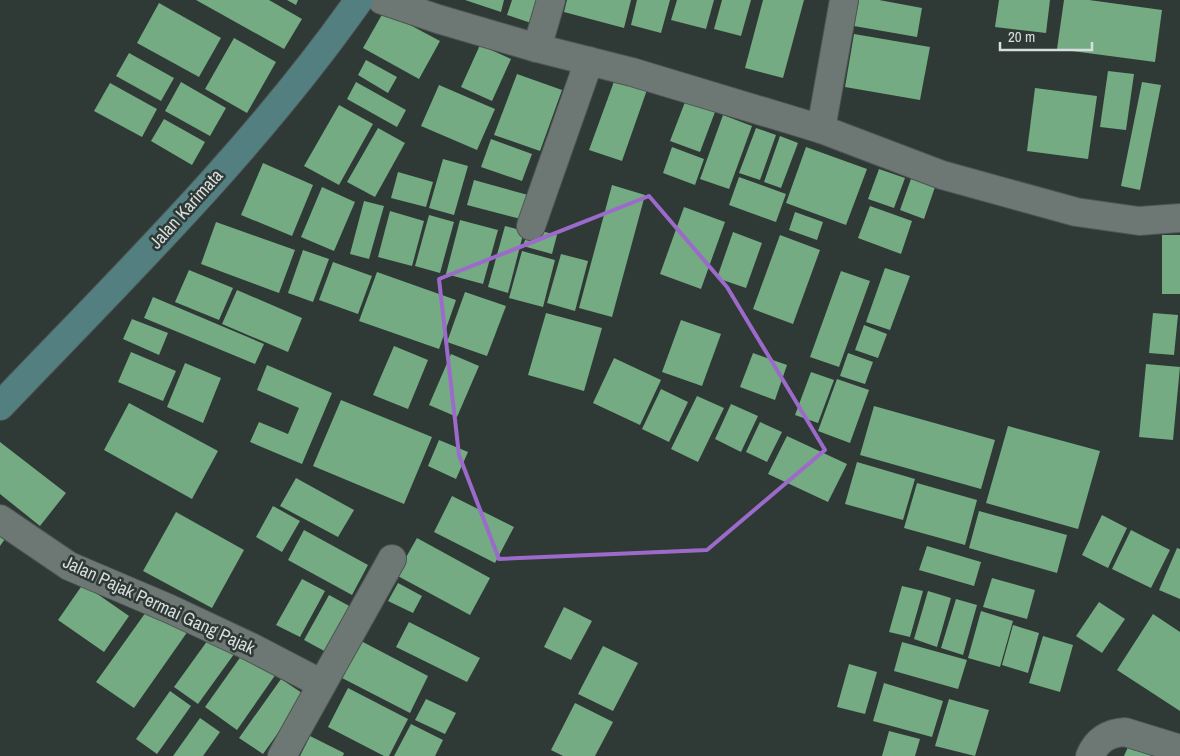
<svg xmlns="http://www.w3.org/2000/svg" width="1180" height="756" viewBox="0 0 1180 756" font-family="'Archivo Narrow',sans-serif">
<rect width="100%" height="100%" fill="#2f3936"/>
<g fill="#74ab82">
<path d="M196 0H269L302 19 284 49Z"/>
<path d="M287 0H298L296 5Z"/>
<path d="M465 0H504L501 12Z"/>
<path d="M512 0H548L540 26 507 15Z"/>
<path d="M567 0H631L624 28 564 12Z"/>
<path d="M637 0H670L661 33 631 25Z"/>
<path d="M677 0H714L706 29 671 20Z"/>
<path d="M722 0H751L741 36 714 29Z"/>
<path d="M763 0H804L783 78 745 68Z"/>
<path d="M859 0H879L922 8 917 37 854 26Z"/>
<path d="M999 0H1050L1046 33 995 27Z"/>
<path d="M1064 0H1089L1162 10 1155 62 1057 49Z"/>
<path d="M159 3 221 38 199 77 137 43Z"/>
<path d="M384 11 440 41 419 79 363 48Z"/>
<path d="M854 34 930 47 920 100 845 87Z"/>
<path d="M234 38 276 62 247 113 205 89Z"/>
<path d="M480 45 511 59 492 101 461 87Z"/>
<path d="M129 53 174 78 161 101 116 76Z"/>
<path d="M366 60 397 77 388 93 358 75Z"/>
<path d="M1108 71 1134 74 1126 130 1100 127Z"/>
<path d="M517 74 562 90 540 151 494 135Z"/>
<path d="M616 76 648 87 622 161 589 150Z"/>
<path d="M181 82 226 108 210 136 165 111Z"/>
<path d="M356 82 406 110 397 127 347 99Z"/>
<path d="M1142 82 1161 85 1140 190 1121 186Z"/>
<path d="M110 83 157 109 142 137 94 111Z"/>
<path d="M439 85 495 109 477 150 421 126Z"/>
<path d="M1035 88 1097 96 1088 159 1027 151Z"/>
<path d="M685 102 715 112 700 152 670 141Z"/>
<path d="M339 105 373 124 339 185 304 166Z"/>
<path d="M723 115 752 126 729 189 700 179Z"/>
<path d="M164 119 205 142 192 165 151 141Z"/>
<path d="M378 128 405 143 375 197 347 182Z"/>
<path d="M756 128 776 135 760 180 739 173Z"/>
<path d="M780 136 798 143 781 188 764 182Z"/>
<path d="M491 139 532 154 522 181 481 167Z"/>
<path d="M672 147 704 159 695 185 663 173Z"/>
<path d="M806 147 867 169 846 225 786 203Z"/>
<path d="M443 159 468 166 454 215 429 208Z"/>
<path d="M263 163 313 185 292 236 241 215Z"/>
<path d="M879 169 905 178 894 208 868 199Z"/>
<path d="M398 172 433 182 426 207 391 198Z"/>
<path d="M912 176 936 184 924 219 900 210Z"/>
<path d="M739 177 786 194 776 222 729 205Z"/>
<path d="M474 180 528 195 521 219 467 205Z"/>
<path d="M612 185 645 195 612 317 579 308Z"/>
<path d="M322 187 355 202 334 251 301 237Z"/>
<path d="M364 201 384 206 369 259 350 254Z"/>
<path d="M870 206 912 221 901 254 858 238Z"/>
<path d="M684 207 725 222 701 289 660 274Z"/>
<path d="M390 211 424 221 412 266 378 257Z"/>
<path d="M795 212 823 222 817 240 789 230Z"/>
<path d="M429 215 454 222 440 273 415 266Z"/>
<path d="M460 220 498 230 483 284 446 274Z"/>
<path d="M216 222 295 250 279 293 201 264Z"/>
<path d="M505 226 524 231 508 293 488 287Z"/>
<path d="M529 228 557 235 552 254 523 246Z"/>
<path d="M733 232 762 243 746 288 717 278Z"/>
<path d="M780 235 820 250 793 324 753 309Z"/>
<rect x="1162" y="235" width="18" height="59"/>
<path d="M303 250 329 259 313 302 288 293Z"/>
<path d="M522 251 555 260 543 307 509 298Z"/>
<path d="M561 254 588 261 575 311 547 303Z"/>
<path d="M333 262 372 276 358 314 319 300Z"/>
<path d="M885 268 910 276 890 330 866 322Z"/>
<path d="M189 270 233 288 219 320 175 302Z"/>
<path d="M841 271 870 281 839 367 810 357Z"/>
<path d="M377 272 456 300 439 349 359 321Z"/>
<path d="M237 290 302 318 288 352 222 324Z"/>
<path d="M465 292 506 306 487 356 447 342Z"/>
<path d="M153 297 264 344 255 364 144 318Z"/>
<path d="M546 313 602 328 584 391 528 375Z"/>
<path d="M1153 313 1178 315 1174 355 1149 353Z"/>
<path d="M132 319 168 333 159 355 123 339Z"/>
<path d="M681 320 721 334 702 386 662 372Z"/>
<path d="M864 325 887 334 878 358 855 350Z"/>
<path d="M394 346 428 360 408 409 373 395Z"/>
<path d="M131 352 176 371 163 401 118 382Z"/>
<path d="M753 353 787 365 775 400 740 387Z"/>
<path d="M848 353 873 362 865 384 840 376Z"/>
<path d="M451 354 479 366 457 417 429 405Z"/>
<path d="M614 358 661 380 640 425 593 403Z"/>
<path d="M185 363 221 378 203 423 167 407Z"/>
<path d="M1146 364 1180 367 1173 440 1139 437Z"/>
<path d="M267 365 332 393 302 464 250 442 259 422 288 434 299 408 257 390Z"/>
<path d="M811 372 834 380 818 423 795 415Z"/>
<path d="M837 379 869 390 850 443 818 431Z"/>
<path d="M661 389 688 402 669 442 642 429Z"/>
<path d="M697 396 724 408 698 462 671 449Z"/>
<path d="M341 400 432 437 404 504 313 466Z"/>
<path d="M129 403 218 451 192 499 104 450Z"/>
<path d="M731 404 758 416 741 452 715 439Z"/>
<path d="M874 406 995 440 981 489 860 455Z"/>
<path d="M760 422 782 432 767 462 746 452Z"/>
<path d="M1008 426 1100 451 1078 529 986 503Z"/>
<path d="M787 436 847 464 828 502 768 474Z"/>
<path d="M439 440 468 452 456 479 428 466Z"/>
<path d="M0 442 66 493 40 526 0 494Z"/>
<path d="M857 462 915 479 903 520 845 504Z"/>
<path d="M296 478 354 510 338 537 280 506Z"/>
<path d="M917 483 977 500 965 545 904 528Z"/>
<path d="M452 496 514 527 495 563 434 532Z"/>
<path d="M273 506 300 521 282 552 256 537Z"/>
<path d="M979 511 1067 535 1057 573 969 548Z"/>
<path d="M176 512 244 550 212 608 143 571Z"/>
<path d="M1102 515 1127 528 1108 568 1082 555Z"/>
<path d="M0 525 10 532 0 546Z"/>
<path d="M304 530 368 565 352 595 288 560Z"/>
<path d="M1131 530 1170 550 1151 588 1112 569Z"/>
<path d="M417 538 490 578 470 615 396 575Z"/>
<path d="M927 546 981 562 974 586 919 570Z"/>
<path d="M1177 548 1180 549V599L1159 590Z"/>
<path d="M992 578 1035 590 1027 619 983 607Z"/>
<path d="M302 579 325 591 300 637 276 625Z"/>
<path d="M398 583 422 596 413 613 388 601Z"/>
<path d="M83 584 129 616 104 652 58 620Z"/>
<path d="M902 586 923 591 910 637 889 632Z"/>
<path d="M928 591 951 598 937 647 914 639Z"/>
<path d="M329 595 353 608 328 653 304 640Z"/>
<path d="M956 599 977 605 963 655 941 648Z"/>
<path d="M1099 602 1125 619 1102 653 1076 636Z"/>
<path d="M151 605 188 631 134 708 96 682Z"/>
<path d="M564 607 592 621 571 660 544 647Z"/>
<path d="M981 611 1013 621 1000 667 968 658Z"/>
<path d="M1153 614 1180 632V711L1117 670Z"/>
<path d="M409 622 480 658 467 682 396 647Z"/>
<path d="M1013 625 1039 633 1028 673 1002 665Z"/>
<path d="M213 633 237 650 198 704 174 687Z"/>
<path d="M1043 636 1073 645 1060 692 1029 683Z"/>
<path d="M361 641 428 676 410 713 342 678Z"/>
<path d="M902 642 967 660 958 689 894 671Z"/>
<path d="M603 646 638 663 613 711 578 694Z"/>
<path d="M244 652 276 674 237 730 205 707Z"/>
<path d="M849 664 877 672 865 714 837 707Z"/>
<path d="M281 679 305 695 263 754 239 738Z"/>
<path d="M884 683 943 701 932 737 873 721Z"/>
<path d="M348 688 408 719 389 756H384L328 727Z"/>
<path d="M170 691 191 706 157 754 136 739Z"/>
<path d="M426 699 456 713 445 734 415 720Z"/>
<path d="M949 699 989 710 975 756 935 746Z"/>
<path d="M575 703 613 722 595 756H563L551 750Z"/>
<path d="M200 718 220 732 203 756H173Z"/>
<path d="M411 724 443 740 435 756H394Z"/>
<path d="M889 731 920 739 915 756H882Z"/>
<path d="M310 736 344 753 343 756H300Z"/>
<path d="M1132 738 1168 756H1124Z"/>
</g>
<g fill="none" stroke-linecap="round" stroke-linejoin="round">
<defs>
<g id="minor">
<path d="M382 0 438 19 537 48 632 72 821 129 942 175 1076 212 1139 221 1180 218"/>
<path d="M537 48 551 0"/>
<path d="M821 129 844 0"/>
<path d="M531 226 589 61"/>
<path d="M0 519 69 566 170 609 251 647 322 684"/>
<path d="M282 756 392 559"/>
<path d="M1090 756C1097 740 1108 733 1125 732L1180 749"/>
</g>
<path id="secondary" d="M0 406C125 275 255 148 359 0"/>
</defs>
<use href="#minor" stroke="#4d5553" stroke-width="30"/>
<use href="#secondary" stroke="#4d5553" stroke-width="30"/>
<use href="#minor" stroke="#6d7774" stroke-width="28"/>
<use href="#secondary" stroke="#547f81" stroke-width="28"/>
</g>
<path fill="none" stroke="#9c6aca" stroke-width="4" stroke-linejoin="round" d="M649 196 727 287 825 450 707 550 499 559 459 455 439 279Z"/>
<g text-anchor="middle" stroke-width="5" stroke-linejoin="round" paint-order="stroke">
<g font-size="18" fill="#d8dedd" stroke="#2f3936">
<text transform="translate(186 209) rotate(-48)" y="6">Jalan Karimata</text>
<text transform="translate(159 605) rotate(25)" y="6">Jalan Pajak Permai Gang Pajak</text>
</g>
</g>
<path d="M1000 42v8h92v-8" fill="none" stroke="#d8dedd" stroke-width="2.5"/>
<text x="1008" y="42" font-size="15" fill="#d8dedd" stroke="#2f3936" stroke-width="4" paint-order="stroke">20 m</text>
</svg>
